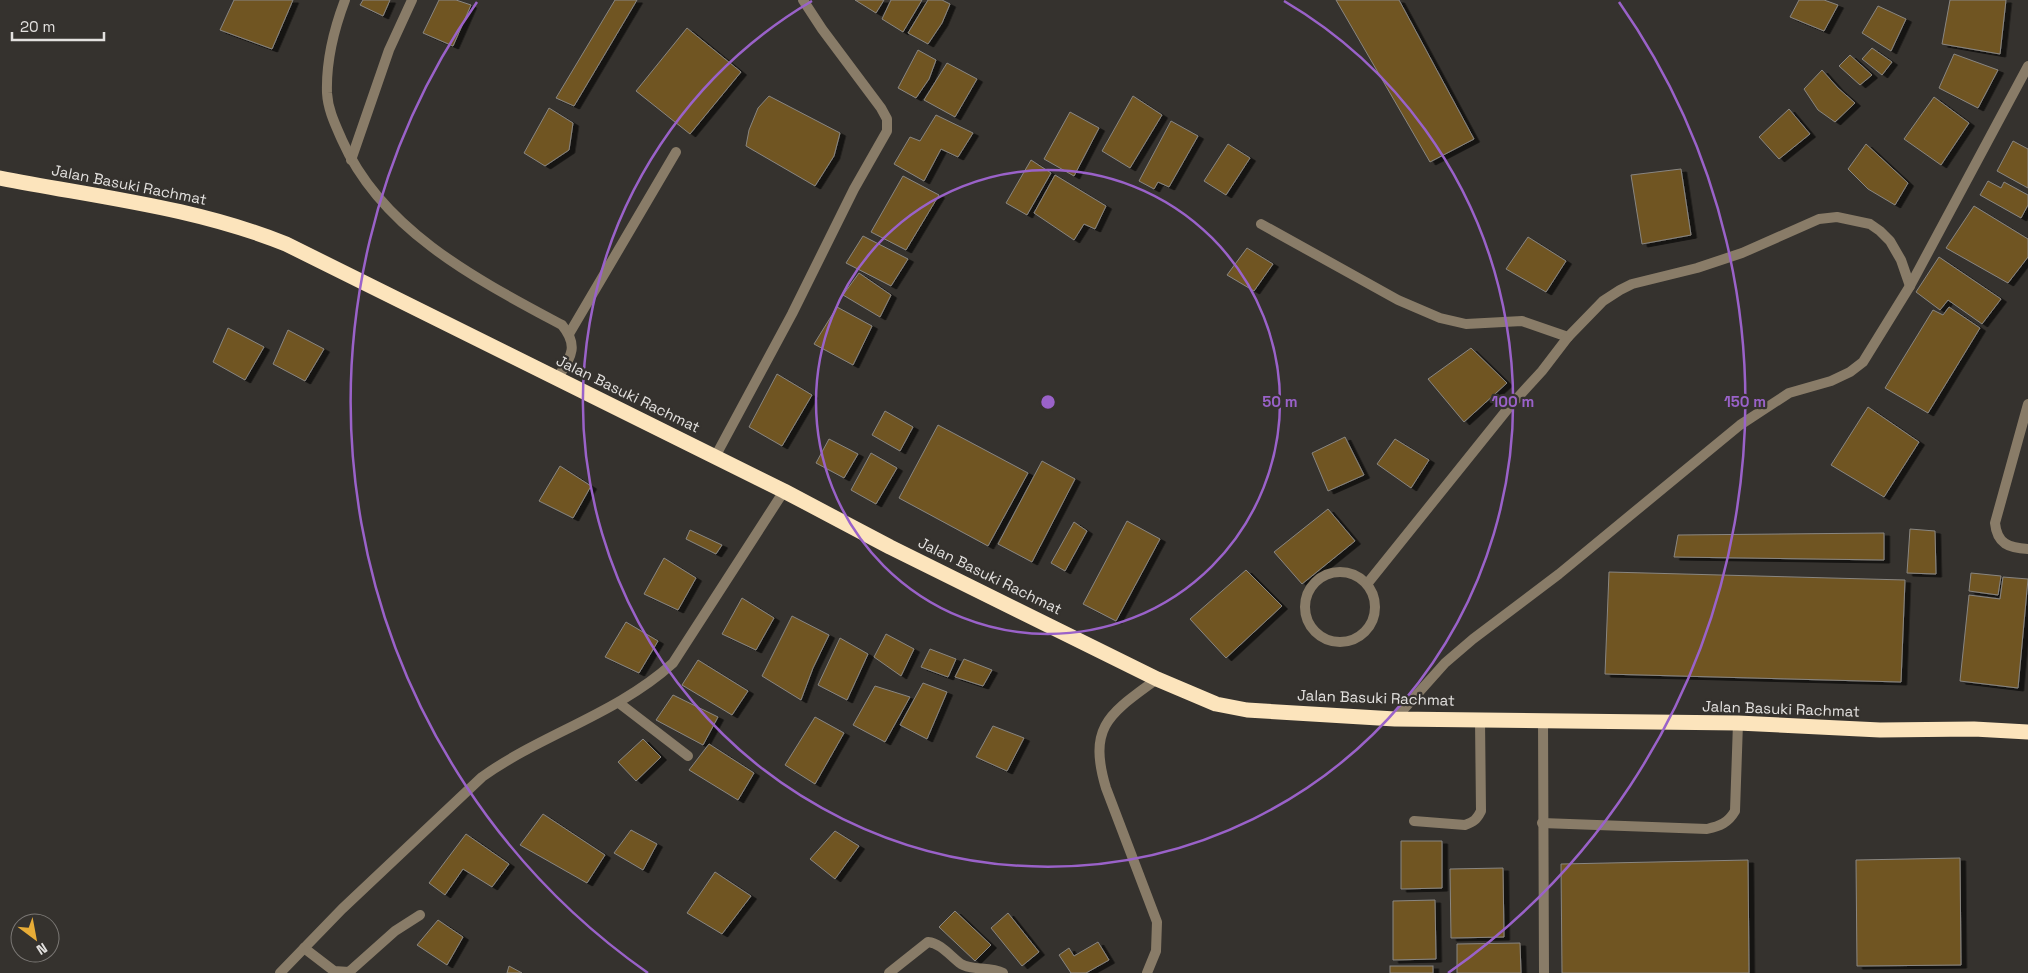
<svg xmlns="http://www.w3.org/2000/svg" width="2028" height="973" viewBox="0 0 2028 973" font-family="'Space Grotesk',sans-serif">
<defs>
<filter id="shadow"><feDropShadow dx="5.5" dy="3" stdDeviation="0" flood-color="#0009"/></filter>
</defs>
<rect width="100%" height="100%" fill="#35322e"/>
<g fill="#6f5424" stroke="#898681" filter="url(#shadow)">
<path d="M234 0H293L272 49 220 30Z"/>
<path d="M363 0H390L383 16 360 5Z"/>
<path d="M439 0H456L471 5 453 46 423 33Z"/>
<path d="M615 0H637L574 106 556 98Z"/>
<path d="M855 0H884L876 13Z"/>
<path d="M891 0H922L903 32 882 19Z"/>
<path d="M928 0H942L950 4 942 23 928 44 908 33Z"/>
<path d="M1336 0H1399L1474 139 1430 162Z"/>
<path d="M1799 0H1824L1838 5 1824 31 1790 17Z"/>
<path d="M1950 0H2006L2000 54 1942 44Z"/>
<path d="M1878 6 1906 19 1891 51 1862 33Z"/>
<path d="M687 28 741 72 690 134 636 91Z"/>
<path d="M1872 48 1892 62 1882 75 1862 59Z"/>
<path d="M918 50 936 60 929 79 916 98 898 88Z"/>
<path d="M1954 54 1998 70 1978 108 1939 88Z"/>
<path d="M1850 55 1872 75 1860 85 1839 66Z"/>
<path d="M947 63 977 79 955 117 924 100Z"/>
<path d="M1822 70 1838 88 1855 103 1835 122 1818 110 1804 89Z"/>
<path d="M769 96 840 133 834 156 815 186 746 146 749 130 758 108Z"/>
<path d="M1133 96 1162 115 1130 168 1102 151Z"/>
<path d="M1934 97 1969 123 1941 165 1904 139Z"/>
<path d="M549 108 573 123 569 150 545 166 524 153Z"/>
<path d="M1789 109 1810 134 1779 159 1759 137Z"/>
<path d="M1070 112 1099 128 1074 176 1044 159Z"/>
<path d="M936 115 973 133 958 157 941 149 924 181 894 164 910 137 920 141Z"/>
<path d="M1171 121 1198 136 1169 187 1158 182 1154 189 1139 181Z"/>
<path d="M2013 141 2028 149V188L1997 171Z"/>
<path d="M1228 144 1250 158 1226 195 1204 181Z"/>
<path d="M1866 144 1908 183 1895 205 1868 189 1848 169Z"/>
<path d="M1031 160 1051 173 1027 215 1006 203Z"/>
<path d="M1681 169 1691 235 1642 244 1631 175Z"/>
<path d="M1055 175 1106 206 1095 229 1084 224 1074 240 1034 213Z"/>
<path d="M903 176 939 195 906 250 871 232Z"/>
<path d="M1988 181 2001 188 2004 182 2028 195V205L2021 218 1980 195Z"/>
<path d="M1974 206 2028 239V257L2008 283 1946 248Z"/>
<path d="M863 236 908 259 891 286 846 263Z"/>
<path d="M1528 237 1566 261 1546 292 1506 269Z"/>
<path d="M1247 248 1273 264 1254 291 1227 275Z"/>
<path d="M1939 257 2001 299 1982 324 1948 300 1940 310 1916 292Z"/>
<path d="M859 273 891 295 880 317 843 295Z"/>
<path d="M837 307 872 326 853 365 814 344Z"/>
<path d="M1949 307 1980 328 1928 413 1885 388 1933 310 1943 315Z"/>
<path d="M228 328 264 347 245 380 213 362Z"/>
<path d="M288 330 324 349 305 381 273 364Z"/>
<path d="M1471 348 1507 383 1464 422 1428 379Z"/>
<path d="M777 374 812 395 782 446 749 427Z"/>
<path d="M1868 407 1919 442 1884 497 1831 465Z"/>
<path d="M885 411 913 427 900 451 872 435Z"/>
<path d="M938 425 1028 473 988 546 899 498Z"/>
<path d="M1345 437 1364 475 1328 491 1312 453Z"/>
<path d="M829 439 858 454 844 478 816 463Z"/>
<path d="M1395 439 1429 460 1411 488 1377 464Z"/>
<path d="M871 453 897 468 876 504 851 490Z"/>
<path d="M1042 461 1075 479 1032 562 998 544Z"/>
<path d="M560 466 591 486 573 518 539 501Z"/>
<path d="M1328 509 1355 541 1302 584 1274 552Z"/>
<path d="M1127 521 1160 539 1116 621 1083 604Z"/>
<path d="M1074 522 1087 531 1065 571 1051 563Z"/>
<path d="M1910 529 1935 531 1936 574 1907 573Z"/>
<path d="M690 530 722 545 716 554 686 539Z"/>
<path d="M1884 533V560L1674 557 1678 535Z"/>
<path d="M664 558 696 578 678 610 644 594Z"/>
<path d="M1246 570 1282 606 1226 658 1190 619Z"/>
<path d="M1609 572 1905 580 1901 682 1605 674Z"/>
<path d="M1971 573 2001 576 1998 595 1969 591Z"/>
<path d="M2003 577 2028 579 2018 688 1960 681 1969 595 2000 599Z"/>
<path d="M742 598 774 618 756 650 722 634Z"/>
<path d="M792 616 829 635 813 668 801 700 762 676Z"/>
<path d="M626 622 658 641 639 673 605 657Z"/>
<path d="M886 634 914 649 901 676 874 657Z"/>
<path d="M840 638 868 654 847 700 818 685Z"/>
<path d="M930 649 956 659 948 677 921 667Z"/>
<path d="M964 659 992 670 983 686 955 677Z"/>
<path d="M698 660 748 691 732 715 682 685Z"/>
<path d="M923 683 947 692 927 739 900 725Z"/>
<path d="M875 686 910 697 885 742 853 725Z"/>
<path d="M673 695 718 717 703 745 656 720Z"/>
<path d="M815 717 844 733 815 784 785 765Z"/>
<path d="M993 726 1024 738 1007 771 976 757Z"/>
<path d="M643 739 661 757 636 781 618 762Z"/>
<path d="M709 744 754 773 738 800 689 770Z"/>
<path d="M543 814 605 855 587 883 520 845Z"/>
<path d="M631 830 657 844 643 870 614 853Z"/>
<path d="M835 831 859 846 835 879 810 859Z"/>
<path d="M466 834 509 864 492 887 463 869 445 895 429 883Z"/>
<path d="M1401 841H1442V888L1401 889Z"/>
<path d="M1960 858 1961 965 1857 966 1856 860Z"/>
<path d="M1748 860 1749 973H1562L1561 864Z"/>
<path d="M1503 868 1504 937 1451 938 1450 869Z"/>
<path d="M715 872 751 896 722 934 687 913Z"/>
<path d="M1435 900 1436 959 1393 960V901Z"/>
<path d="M955 911 991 945 975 961 939 927Z"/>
<path d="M1008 913 1039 952 1022 966 991 928Z"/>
<path d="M438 920 463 937 447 965 417 945Z"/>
<path d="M1098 942 1109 960 1086 973H1071L1059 955 1069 948 1074 956Z"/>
<path d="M1520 943 1521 973H1457V944Z"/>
<path d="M509 966 522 973H507Z"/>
<rect x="1390" y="966" width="43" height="7"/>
</g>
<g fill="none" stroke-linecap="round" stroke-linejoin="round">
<g stroke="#897c68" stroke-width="10">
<path d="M569 334 676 152"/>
<path d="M2028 404 1995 523C1997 544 2009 548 2028 549"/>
<path d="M619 703 688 756"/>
<path d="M1414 821 1465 825C1474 822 1477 819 1481 811L1480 720"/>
<path d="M1542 823 1707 829C1720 826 1728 823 1735 811L1738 723"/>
<path d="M304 948 334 971 349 972 395 931 420 915"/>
</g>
<g stroke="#897c68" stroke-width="10">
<path d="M345 0C334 29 326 62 327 93 328 110 335 124 342 140 382 231 478 280 562 325 580 347 570 358 557 379"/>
<path d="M351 160 389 50 412 0"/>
<path d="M1261 224 1398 300 1440 318 1466 324 1522 321 1568 337"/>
<path d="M715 457 792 314 854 189 887 131V119L881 108 822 29 803 0"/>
<circle cx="1340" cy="607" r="35"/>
<path d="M1367 584 1510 406 1542 371 1568 337 1603 301 1620 290 1632 284 1697 268 1742 253 1819 219 1837 217 1870 224 1880 231 1890 241 1901 260 1910 286"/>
<path d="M1395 719 1445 663 1473 639 1559 574 1740 425 1789 393 1831 381 1850 372 1863 362 1910 286 2028 66"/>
<path d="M1543 720 1544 973"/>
<path d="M280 973 342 909 482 777C542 734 617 714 673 663L784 491"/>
<path d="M889 973 928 942C941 943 951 957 961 964 972 971 990 966 1003 973"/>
<path d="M1147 973 1156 951 1157 922 1106 788C1087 725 1111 713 1157 679"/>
</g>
<path stroke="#fce4bc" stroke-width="15" d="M0 178C97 197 194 207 286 244L784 491 890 547 1157 679 1216 704 1247 710 1395 719 1738 723 1880 730 1974 729 2028 732"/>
</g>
<g fill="none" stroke="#9a62c9" stroke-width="2.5">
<circle cx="1048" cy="402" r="232"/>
<path d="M1284 1A465 465 0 1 1 812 1"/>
<path d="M648 973A697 697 0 0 1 477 2M1619 2A697 697 0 0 1 1448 973"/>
</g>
<g text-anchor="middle" stroke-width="4.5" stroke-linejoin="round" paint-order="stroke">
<g font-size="15" fill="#e3e1df" stroke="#35322e">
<text transform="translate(129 185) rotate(11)" y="5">Jalan Basuki Rachmat</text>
<text transform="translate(628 394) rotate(26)" y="5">Jalan Basuki Rachmat</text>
<text transform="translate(990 576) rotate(26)" y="5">Jalan Basuki Rachmat</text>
<text transform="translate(1376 698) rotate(2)" y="5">Jalan Basuki Rachmat</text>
<text transform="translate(1781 709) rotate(2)" y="5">Jalan Basuki Rachmat</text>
</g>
</g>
<circle cx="1048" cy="402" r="8" fill="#9a62c9" stroke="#35322e" stroke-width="2.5"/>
<g font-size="15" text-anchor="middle" font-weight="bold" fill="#9a62c9" stroke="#35322e" stroke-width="4.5" stroke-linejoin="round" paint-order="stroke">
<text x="1280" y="407">50 m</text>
<text x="1513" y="407">100 m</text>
<text x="1745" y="407">150 m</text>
</g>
<g transform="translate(35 938) rotate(148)"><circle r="24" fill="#35322e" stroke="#7b7875"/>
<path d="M0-4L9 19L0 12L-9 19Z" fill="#e7ac37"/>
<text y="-8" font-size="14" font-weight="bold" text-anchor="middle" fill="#e3e1df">N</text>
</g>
<path d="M12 32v8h92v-8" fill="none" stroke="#e3e1df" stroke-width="2.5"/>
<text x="20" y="32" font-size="15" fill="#e3e1df" stroke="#35322e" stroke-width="4" paint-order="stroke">20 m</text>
</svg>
